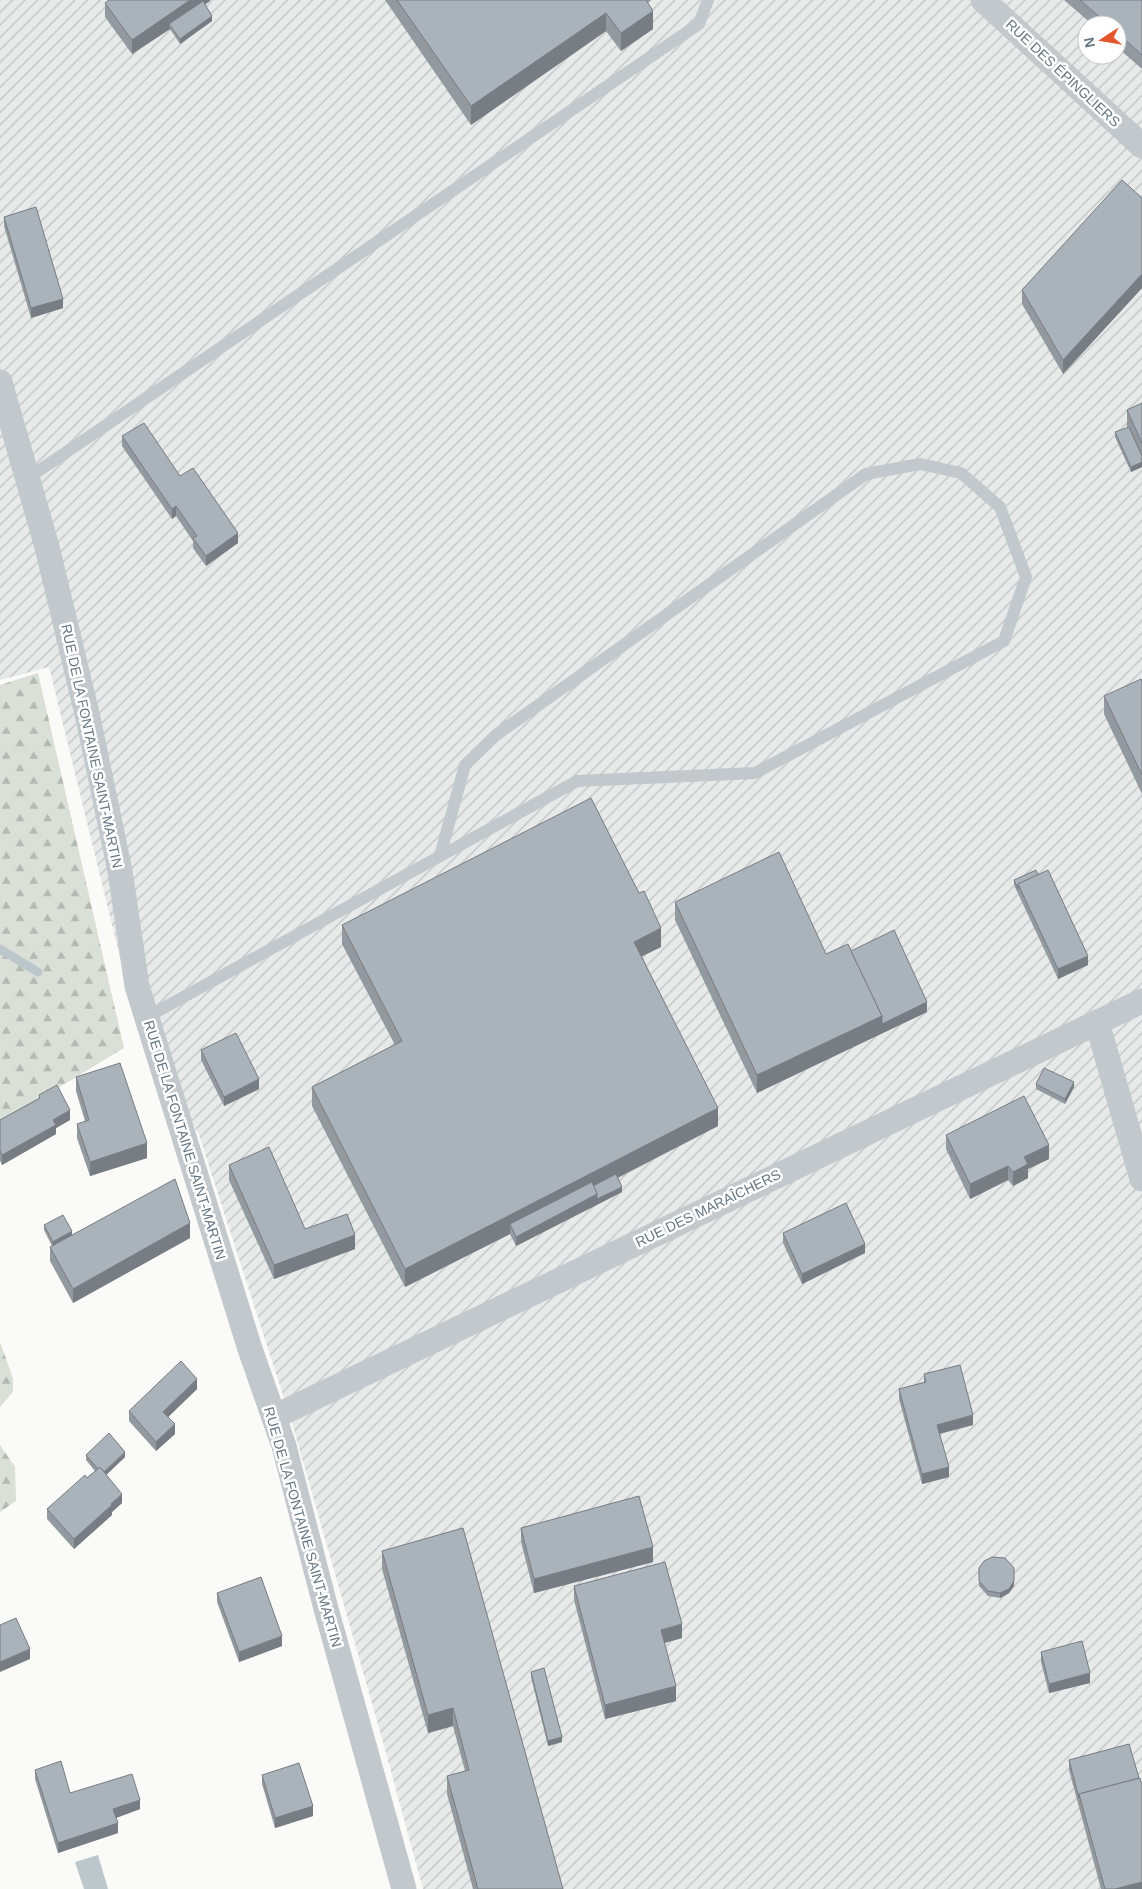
<svg xmlns="http://www.w3.org/2000/svg" width="1142" height="1889" viewBox="0 0 1142 1889" font-family="Arial,sans-serif">
<defs>
<pattern id="industrial-furrows" width="10" height="10" patternUnits="userSpaceOnUse" patternTransform="scale(1.25)"><rect width="10" height="10" fill="#e8e9e9"/><path d="M-1 1l2-2M0 10L10 0M9 11l2-2" fill="none" stroke="#c0c1c2"/></pattern>
<pattern id="forest-firs" width="22" height="20" patternUnits="userSpaceOnUse" patternTransform="scale(1.25)"><rect width="22" height="20" fill="#dadfd7"/><path d="M5 1l3.5 6h-7zM16 11l3.5 6h-7z" fill="#b4b9b4"/></pattern>
</defs>
<rect width="100%" height="100%" fill="#fafaf8"/>
<path fill="url(#industrial-furrows)" fill-rule="evenodd" d="M0 0H1142V1889H423L381 1735 292 1423 199 1135 136 1023 49 667 0 680ZM1087 25H1117V55H1087Z"/>
<g fill="url(#forest-firs)">
<path d="M38 673 124 1048 0 1123V685Z"/>
<path d="M0 1342 13 1378V1392L0 1407Z"/>
<path d="M0 1445 15 1467 16 1501 0 1512Z"/>
</g>
<path fill="#bbc7cb" d="M98 1855 108 1889H84L75 1862Z"/>
<g fill="none" stroke-linecap="round" stroke-linejoin="round">
<path stroke="#bbc7cb" stroke-width="9" d="M0 949 38 972"/>
<g stroke="#c3c8cc" stroke-width="12">
<path d="M28 478 699 24 708 0"/>
<path d="M147 1017 577 781 755 773 1004 641 1026 577 1000 507 961 473 920 464 866 474 496 735 465 765 440 856"/>
</g>
<g stroke="#c3c8cc" stroke-width="25">
<path d="M983 0 1142 146"/>
<path d="M0 382 47 547 88 718 120 871 137 986 250 1349 284 1446 325 1605 404 1889"/>
<path d="M1097 1022 1142 1179"/>
<path d="M274 1417 1142 1001"/>
</g>
</g>
<g fill="#929a9f">
<path d="M210 0V1L205 4 212 21 180 44 170 29 132 54 105 17V3Z"/>
<path d="M385 0H651L648 3 653 29 621 51 606 31 471 125Z"/>
<path d="M1064 0H1142V69L1117 47V25H1093Z"/>
<path d="M1142 198V288L1063 374 1022 304V290Z"/>
<path d="M4 217 63 308 31 318 4 226Z"/>
<path d="M1142 403V467L1131 472 1115 437V432L1127 428V410Z"/>
<path d="M122 436 180 476 238 543 206 566 193 548V541L176 516 172 519 122 446Z"/>
<path d="M1142 682V794L1104 714V696Z"/>
<path d="M1038 875 1088 965 1058 979 1014 885V880Z"/>
<path d="M675 902 826 954 851 951 927 1012 757 1093 675 920Z"/>
<path d="M342 925 661 947 642 956 718 1126 618 1178 622 1192 516 1246 510 1234 405 1287 312 1106V1087L395 1045 342 944Z"/>
<path d="M201 1050 259 1089 224 1106 201 1060Z"/>
<path d="M76 1077 147 1158 90 1176 77 1138V1124L85 1121 76 1091Z"/>
<path d="M1036 1084 1074 1087 1065 1104 1036 1089Z"/>
<path d="M39 1095 70 1120 56 1128V1134L2 1165 0 1161V1120L39 1098Z"/>
<path d="M946 1135 1049 1159 1028 1169V1178L1013 1186 1008 1180 970 1199 946 1149Z"/>
<path d="M229 1165 305 1229 355 1249 274 1279 229 1180Z"/>
<path d="M44 1225 72 1235 190 1238 73 1303 50 1261V1247L52 1246 44 1230Z"/>
<path d="M783 1233 865 1253 802 1284 783 1243Z"/>
<path d="M924 1374 973 1425 940 1434 949 1477 922 1484 899 1399V1389L924 1382Z"/>
<path d="M197 1389 168 1417 175 1434 156 1451 129 1421V1411Z"/>
<path d="M86 1455 125 1457 106 1475 122 1503 112 1512V1515L74 1549 47 1519V1509L95 1471 86 1460Z"/>
<path d="M521 1528 653 1562 534 1593 521 1542Z"/>
<path d="M382 1551 563 1889H473L447 1794V1776L465 1771 453 1726 428 1733 382 1569Z"/>
<path d="M979 1568 1014 1586 1009 1593 1000 1598 988 1596 979 1586Z"/>
<path d="M574 1586 682 1638 664 1643 676 1701 605 1719 574 1600Z"/>
<path d="M217 1593 282 1646 239 1662 217 1602Z"/>
<path d="M1041 1652 1090 1683 1049 1693 1041 1662Z"/>
<path d="M531 1672 562 1742 548 1746 531 1677Z"/>
<path d="M1069 1760 1142 1889H1101L1069 1770Z"/>
<path d="M35 1770 70 1793 140 1809 116 1818 118 1833 58 1853 35 1779Z"/>
<path d="M262 1775 313 1816 275 1828 262 1784Z"/>
</g>
<g fill="#777d82">
<path d="M190 0H210V1L172 27 169 24 170 29 132 54V40Z"/>
<path d="M653 11V29L621 51V33Z"/>
<path d="M606 13V31L471 125V106Z"/>
<path d="M212 16V21L180 44V39Z"/>
<path d="M1142 274V288L1063 374V360Z"/>
<path d="M63 299V308L31 318V308Z"/>
<path d="M1142 462V467L1131 472V467Z"/>
<path d="M176 506V516L172 519V509Z"/>
<path d="M238 533V543L206 566V556Z"/>
<path d="M661 928V947L634 960V942Z"/>
<path d="M1088 956V965L1058 979V969Z"/>
<path d="M927 1002V1012L757 1093V1075L882 1016Z"/>
<path d="M259 1079V1089L224 1106V1097Z"/>
<path d="M1074 1082V1087L1065 1104V1099Z"/>
<path d="M718 1108V1126L593 1190 510 1224V1234L405 1287V1269Z"/>
<path d="M70 1110V1120L56 1128V1134L2 1165V1155L53 1120Z"/>
<path d="M147 1143V1158L90 1176V1162Z"/>
<path d="M1049 1145V1159L1028 1169V1178L1013 1186V1172L1024 1157Z"/>
<path d="M1008 1166V1180L970 1199V1184Z"/>
<path d="M622 1187V1192L516 1246V1237L597 1194Z"/>
<path d="M190 1223V1238L73 1303V1289Z"/>
<path d="M72 1231V1236L53 1247V1242Z"/>
<path d="M355 1235V1249L274 1279V1265Z"/>
<path d="M865 1244V1253L802 1284V1274Z"/>
<path d="M197 1379V1389L163 1422V1412Z"/>
<path d="M973 1415V1425L937 1434V1425Z"/>
<path d="M175 1424V1434L156 1451V1442Z"/>
<path d="M125 1452V1457L102 1479V1474Z"/>
<path d="M949 1467V1477L922 1484V1474Z"/>
<path d="M122 1494V1503L112 1512V1515L74 1549V1539Z"/>
<path d="M653 1547V1562L534 1593V1579Z"/>
<path d="M1014 1581V1586L1009 1593 1000 1598V1593Z"/>
<path d="M682 1624V1638L661 1644V1630Z"/>
<path d="M282 1636V1646L239 1662V1652Z"/>
<path d="M30 1649V1659L0 1672V1662Z"/>
<path d="M1090 1673V1683L1049 1693V1684Z"/>
<path d="M676 1686V1701L605 1719V1705Z"/>
<path d="M453 1708V1726L428 1733V1715Z"/>
<path d="M562 1737V1742L548 1746V1741Z"/>
<path d="M140 1800V1809L113 1819V1809Z"/>
<path d="M313 1806V1816L275 1828V1818Z"/>
<path d="M118 1823V1833L58 1853V1843Z"/>
<path d="M1142 1882V1889H1115Z"/>
</g>
<g fill="#aab3b9" stroke="#777d82">
<path d="M109 0H190L132 40 105 3Z"/>
<path d="M397 0H646L653 11 621 33 606 13 471 106Z"/>
<path d="M1080 0H1142V55L1117 32V25H1109Z"/>
<path d="M203 1 212 16 180 39 169 24Z"/>
<path d="M1122 180 1142 198V274L1063 360 1022 290Z"/>
<path d="M36 207 63 299 31 308 4 217Z"/>
<path d="M1142 403V443L1127 410Z"/>
<path d="M144 423 180 476 193 468 238 533 206 556 193 538 197 536 176 506 172 509 122 436Z"/>
<path d="M1129 427 1142 456V462L1131 467 1115 432Z"/>
<path d="M1141 679 1142 682V775L1104 696Z"/>
<path d="M591 798 639 893 644 891 661 928 634 942 718 1108 405 1269 312 1087 402 1041 342 925Z"/>
<path d="M779 852 826 954 848 944 882 1016 757 1075 675 902Z"/>
<path d="M1036 870 1038 875 1018 884V889L1014 880Z"/>
<path d="M1048 870 1088 956 1058 969 1018 884Z"/>
<path d="M894 930 927 1002 882 1024V1016L851 951Z"/>
<path d="M236 1033 259 1079 224 1097 201 1050Z"/>
<path d="M120 1063 147 1143 90 1162 77 1124 89 1120 76 1077Z"/>
<path d="M1044 1068 1074 1082 1065 1099 1036 1084Z"/>
<path d="M57 1085 70 1110 53 1120 56 1125 2 1155 0 1151V1120L40 1098 39 1095Z"/>
<path d="M1024 1096 1049 1145 1024 1157 1028 1164 1013 1172 1008 1166 970 1184 946 1135Z"/>
<path d="M269 1147 305 1229 347 1214 355 1235 274 1265 229 1165Z"/>
<path d="M616 1174 622 1187 597 1199V1194L593 1186Z"/>
<path d="M175 1179 190 1223 73 1289 50 1247Z"/>
<path d="M592 1182 597 1194 516 1237 510 1224Z"/>
<path d="M846 1203 865 1244 802 1274 783 1233Z"/>
<path d="M63 1215 72 1231 53 1242 44 1225Z"/>
<path d="M181 1361 197 1379 163 1412 175 1424 156 1442 129 1411Z"/>
<path d="M960 1365 973 1415 937 1425 949 1467 922 1474 899 1389 926 1382 924 1374Z"/>
<path d="M109 1433 125 1452 104 1472 100 1467 98 1469 86 1455Z"/>
<path d="M100 1467 122 1494 111 1504 112 1505 74 1539 47 1509 85 1475 87 1478Z"/>
<path d="M639 1496 653 1547 534 1579 521 1528Z"/>
<path d="M463 1528 563 1889H478L447 1776 469 1770 453 1708 428 1715 382 1551Z"/>
<path d="M992 1557 1005 1558 1014 1568V1581L1009 1589 1000 1593 988 1591 979 1581V1568L984 1561Z"/>
<path d="M665 1562 682 1624 661 1630 676 1686 605 1705 574 1586Z"/>
<path d="M261 1577 282 1636 239 1652 217 1593Z"/>
<path d="M16 1618 30 1649 0 1662V1625Z"/>
<path d="M1082 1641 1090 1673 1049 1684 1041 1652Z"/>
<path d="M544 1668 562 1737 548 1741 531 1672Z"/>
<path d="M1129 1744 1139 1778 1079 1794V1798L1069 1760Z"/>
<path d="M61 1761 70 1793 132 1774 140 1800 113 1809 118 1823 58 1843 35 1770Z"/>
<path d="M299 1763 313 1806 275 1818 262 1775Z"/>
<path d="M1140 1778 1142 1785V1882L1115 1889H1105L1079 1794Z"/>
</g>
<g text-anchor="middle" stroke-width="5" stroke-linejoin="round" paint-order="stroke">
<g font-size="14" fill="#657683" stroke="#fff">
<text transform="translate(1063 73) rotate(43)" y="5">RUE DES ÉPINGLIERS</text>
<text transform="translate(92 746) rotate(78)" y="5">RUE DE LA FONTAINE SAINT-MARTIN</text>
<text transform="translate(185 1140) rotate(73)" y="5">RUE DE LA FONTAINE SAINT-MARTIN</text>
<text transform="translate(708 1208) rotate(-26)" y="5">RUE DES MARAÎCHERS</text>
<text transform="translate(303 1527) rotate(74)" y="5">RUE DE LA FONTAINE SAINT-MARTIN</text>
</g>
</g>
<g transform="translate(1102 40) rotate(258)"><circle r="24" fill="#ffffff" stroke="#c1c8cd"/>
<path d="M0-4L9 19L0 12L-9 19Z" fill="#e4572e"/>
<text y="-8" font-size="14" font-weight="bold" text-anchor="middle" fill="#657683">N</text>
</g>
</svg>
